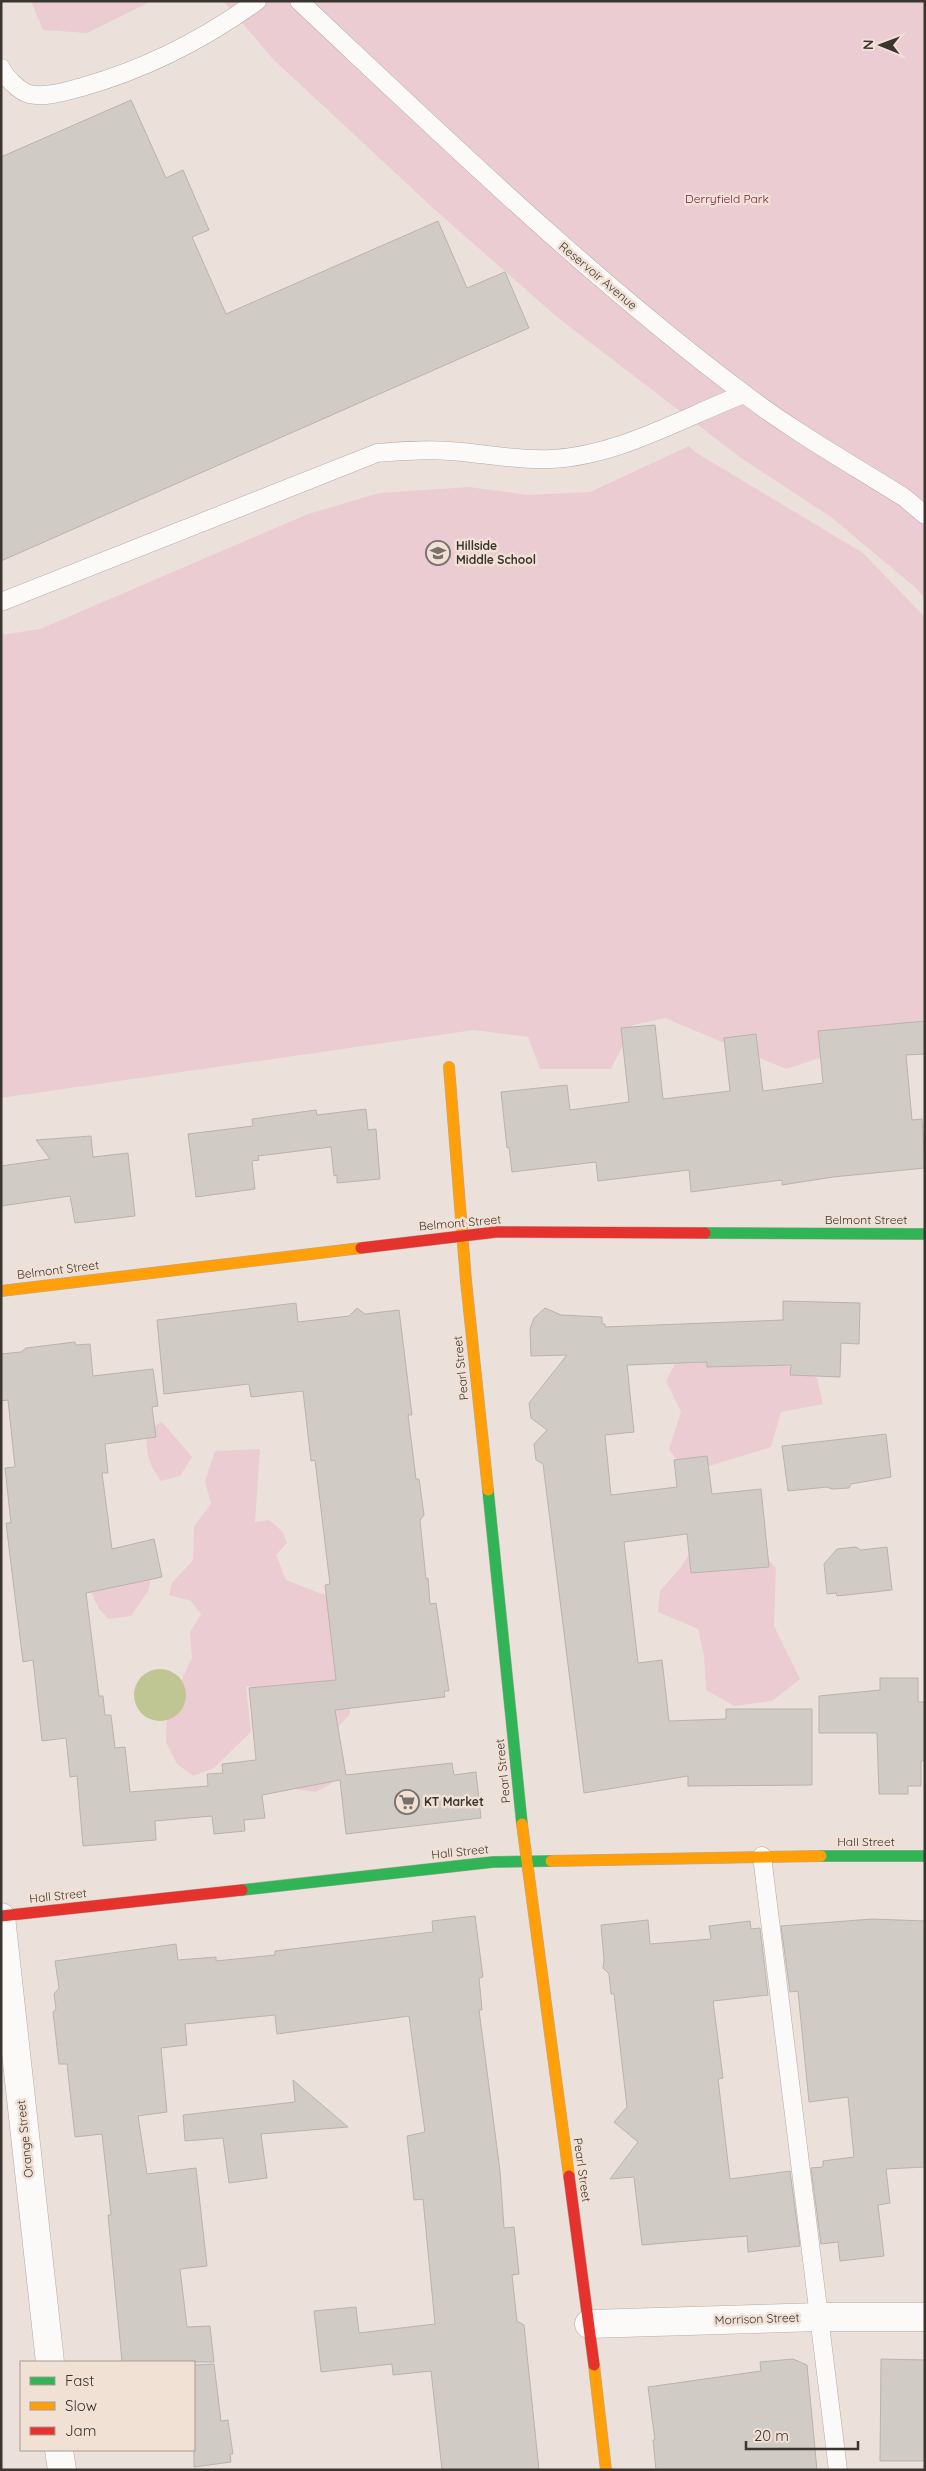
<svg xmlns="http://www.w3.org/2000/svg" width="926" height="2471" viewBox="0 0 926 2471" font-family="Quicksand,sans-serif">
<rect width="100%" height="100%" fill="#ebe1da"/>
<g fill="#ecccd3">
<path d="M31 1H152L87 33 43 30Z"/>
<path d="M223 1H925V599L917 589 831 517 741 458 557 317 434 209 274 60Z"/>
<path d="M689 446 695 452 863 553 925 617V1024L786 1069 665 1018 633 1025 611 1069H540L528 1037 474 1030 1 1098V635L40 629 308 514 379 493 469 487 528 495 590 492Z"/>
<path d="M678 1358 776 1361 817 1378 823 1404 781 1412 771 1447 686 1473 669 1449 681 1412 666 1381Z"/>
<path d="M162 1422 192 1457 180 1476 161 1481C148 1464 145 1450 147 1429Z"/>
<path d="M260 1449 255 1522 269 1520 282 1531 287 1543 276 1555 286 1580 322 1594 347 1598 350 1714 339 1726 338 1759 331 1784 316 1792 295 1789 286 1757 279 1694 246 1686 251 1732 214 1768 193 1776 177 1764 166 1742 167 1711 192 1658 190 1632 201 1614 191 1601 169 1595 172 1583 193 1560 194 1526 211 1504 205 1482 215 1451Z"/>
<path d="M756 1546 776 1568 774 1626 800 1679 772 1701 734 1706 706 1690 704 1656 698 1629 658 1612 660 1591 682 1566 693 1547Z"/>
<path d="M153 1570 148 1591 131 1616 109 1619 99 1609 90 1590Z"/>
</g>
<circle fill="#c0c693" cx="160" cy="1695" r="26"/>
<g fill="#d1cbc5" stroke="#bab3ad">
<path d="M131 100 166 178 183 170 209 230 192 237 226 314 438 221 467 288 505 272 529 328 1 561V157Z"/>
<path d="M925 1021V1054L906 1055 912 1120 922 1119 925 1168 833 1177 782 1185V1180L691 1192 689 1170 598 1181 596 1162 512 1172 509 1147 507 1148 501 1092 567 1085 570 1110 629 1102 621 1028 655 1025 663 1099 730 1091 724 1038 756 1034 763 1091 823 1083 818 1031Z"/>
<path d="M366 1109 368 1130 376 1129 380 1179 337 1183V1175L334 1176 331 1147 258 1156 259 1160 252 1161 255 1189 196 1197 188 1134 253 1126 252 1119 316 1110 317 1115Z"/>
<path d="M91 1136 93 1157 128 1153 135 1216 75 1223 70 1196 1 1206V1166L50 1159 36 1140Z"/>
<path d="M783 1301 860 1303 859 1344 841 1343 840 1377 790 1375 791 1365 707 1367V1362L627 1365 634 1432 605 1435 611 1495 677 1487 674 1460 707 1456 712 1494 761 1489 769 1567 691 1573 687 1534 624 1542 638 1663 662 1660 669 1721 726 1719V1709H812V1785L688 1786V1776L584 1793 543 1464 536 1460 534 1444 547 1430 531 1418 529 1403 567 1355 531 1356 530 1329 534 1318 545 1308 561 1315 602 1317V1324H605V1327L783 1320Z"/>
<path d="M296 1303 298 1322 349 1316 357 1308 365 1314 399 1310 412 1415H408L416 1479H419L424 1515 420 1520 426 1579 428 1578 430 1604 436 1603 449 1691H444L445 1697 335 1710 346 1775 452 1763 454 1775 476 1772 481 1818 346 1834 340 1780 262 1795 265 1818 244 1820 245 1831 214 1834 212 1816 155 1821 156 1840 83 1846 77 1776 70 1777 66 1738 42 1741 33 1660 23 1662 6 1523H11L5 1468 15 1467 8 1400 1 1401V1354L21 1352 26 1348 75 1342 76 1345 90 1344 93 1376 153 1369 158 1406 152 1407 156 1437 105 1444 108 1473H102L112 1549 154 1539 162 1577 86 1593 99 1696H103L105 1715H111L115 1748 125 1747 130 1792 208 1786 207 1774 223 1773 222 1764 256 1760 249 1688 336 1680 325 1585 330 1584 315 1460 311 1461 303 1391 251 1397 249 1384 164 1394 157 1320Z"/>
<path d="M886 1434 891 1477 851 1484 849 1488 832 1489 827 1487 788 1491 782 1446Z"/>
<path d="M856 1547 861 1550 887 1547 892 1590 837 1596 836 1593 827 1594 824 1564 837 1549Z"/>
<path d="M880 1678H918V1702H925V1761H921V1786H908V1794H879L877 1733H819V1696L880 1690Z"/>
<path d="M475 1916 483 1977 479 1978 482 2010H479L500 2171 504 2228 514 2227 519 2274 512 2275 517 2321 524 2325 539 2470H442L431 2371 393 2375 392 2364 321 2372 314 2311 356 2307 359 2333 435 2324 423 2199 414 2200 407 2136 425 2132 409 2016 277 2034 275 2015 185 2024 187 2045 161 2048 167 2112 138 2116 147 2174 196 2168 207 2266 180 2269 187 2327 210 2326 214 2362H122L108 2215H111L102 2134 75 2137 67 2064H59L53 2012 56 2009 54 1994 59 1988 55 1961 176 1944 178 1960 216 1957V1961L275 1955V1951L433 1932 432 1921Z"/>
<path d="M872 1919 925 1921V2167L886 2169 890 2203 878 2205 884 2256 840 2261 838 2242 821 2244 811 2168 823 2167V2161L854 2157 848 2097 809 2102 798 1991 790 1992 781 1926Z"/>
<path d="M648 1920 650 1944 711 1939 709 1926 750 1921 751 1929 760 1928 768 1995 713 2001 723 2078 718 2079 730 2179 790 2171 800 2246 748 2252 747 2236 642 2245 634 2177 610 2179 638 2142 614 2122 627 2107 614 1994H611L609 1974 603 1968 604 1960 601 1925Z"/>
<path d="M293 2080 348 2127 261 2134 267 2178 229 2183 223 2138 185 2141 183 2115 295 2102Z"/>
<path d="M793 2359 807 2365 817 2470H656L653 2440H655L648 2387 761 2371 760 2362Z"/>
<path d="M881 2359 925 2360V2461H880Z"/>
<path d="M214 2364 221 2421 228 2420 233 2454H230L231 2462 194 2467V2365Z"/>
</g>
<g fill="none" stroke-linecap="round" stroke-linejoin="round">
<defs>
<g id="lane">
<path d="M299 1C443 136 585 274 743 393 794 432 851 464 905 498L925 515"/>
<path d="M1 68C5 77 19 91 29 94 46 98 66 91 82 87 146 69 203 40 257 1"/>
<path d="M1 602 377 453C401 451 424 449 449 451 483 453 516 461 551 459 618 456 682 418 744 394"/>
<path d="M762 1856 838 2470"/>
</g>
<g id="street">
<path d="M1 1917 50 2362"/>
<path d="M589 2324 820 2317H925"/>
<path d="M59 2450 62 2470"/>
</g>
<g id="fast">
<path d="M705 1233 925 1234"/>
<path d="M488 1490 522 1824"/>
<path d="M821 1856H925"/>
<path d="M242 1890 493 1862 551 1861"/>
</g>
<g id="slow">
<path d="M449 1067 466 1281 488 1490"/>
<path d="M1 1291 361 1248"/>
<path d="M522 1824 569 2176"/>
<path d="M551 1861 821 1856"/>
<path d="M594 2365 606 2470"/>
</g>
<g id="jam">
<path d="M361 1248 496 1232 705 1233"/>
<path d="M1 1916 242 1890"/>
<path d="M569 2176 594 2365"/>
</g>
</defs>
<use href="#lane" stroke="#b3aba6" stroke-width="19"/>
<use href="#street" stroke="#b3aba6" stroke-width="29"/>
<use href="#fast" stroke="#b3aba6" stroke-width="12"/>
<use href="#slow" stroke="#b3aba6" stroke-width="12"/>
<use href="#jam" stroke="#b3aba6" stroke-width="12"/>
<use href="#lane" stroke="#fcfaf9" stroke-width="18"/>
<use href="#street" stroke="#fcfaf9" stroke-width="28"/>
<use href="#fast" stroke="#30b455" stroke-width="11"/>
<use href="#slow" stroke="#ff9f0a" stroke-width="11"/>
<use href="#jam" stroke="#e5322d" stroke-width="11"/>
</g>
<defs>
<symbol id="school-ring" viewBox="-11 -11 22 22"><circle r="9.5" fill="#f1e0d4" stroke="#79716c" stroke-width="1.5"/><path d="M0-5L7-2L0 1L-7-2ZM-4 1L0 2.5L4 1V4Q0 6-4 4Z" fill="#79716c"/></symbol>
<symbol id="supermarket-ring" viewBox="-11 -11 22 22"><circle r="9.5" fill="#f1e0d4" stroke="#79716c" stroke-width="1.5"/><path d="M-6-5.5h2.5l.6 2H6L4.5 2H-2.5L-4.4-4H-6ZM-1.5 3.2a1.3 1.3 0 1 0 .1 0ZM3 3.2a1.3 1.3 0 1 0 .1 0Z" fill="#79716c"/></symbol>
</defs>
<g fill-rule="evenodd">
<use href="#school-ring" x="424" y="539" width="28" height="28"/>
<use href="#supermarket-ring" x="393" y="1788" width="28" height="28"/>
</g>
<g text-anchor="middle" stroke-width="5" stroke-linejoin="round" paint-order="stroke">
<g font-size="12" fill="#74204a" stroke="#f1e0d4">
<text x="727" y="203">Derryfield Park</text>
</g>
<g font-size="12" fill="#3b3530" stroke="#f1e0d4">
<text transform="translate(598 276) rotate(40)" y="4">Reservoir Avenue</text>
<text x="866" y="1224">Belmont Street</text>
<text transform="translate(460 1223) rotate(-5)" y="4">Belmont Street</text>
<text transform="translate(58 1270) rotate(-7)" y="4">Belmont Street</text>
<text transform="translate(461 1368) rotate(-96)" y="4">Pearl Street</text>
<text transform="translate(503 1771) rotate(-96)" y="4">Pearl Street</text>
<text x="866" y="1846">Hall Street</text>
<text transform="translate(460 1852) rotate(-6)" y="4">Hall Street</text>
<text transform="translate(58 1896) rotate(-6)" y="4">Hall Street</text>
<text transform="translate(25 2139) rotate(-96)" y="4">Orange Street</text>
<text transform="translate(582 2170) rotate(82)" y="4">Pearl Street</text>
<text transform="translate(757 2319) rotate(-2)" y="4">Morrison Street</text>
</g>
<g font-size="12" font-weight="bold" fill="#3b3530" stroke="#f1e0d4" text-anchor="start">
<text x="456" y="550">Hillside<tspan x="456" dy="14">Middle School</tspan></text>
<text x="424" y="1806">KT Market</text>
</g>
</g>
<rect width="926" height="2471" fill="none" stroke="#3b3530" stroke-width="5"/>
<rect x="20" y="2361" width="175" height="90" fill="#f1e0d4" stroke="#a89c92"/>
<rect x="30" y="2377" width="25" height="8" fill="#30b455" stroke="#a89c92"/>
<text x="65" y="2386" font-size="15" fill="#3b3530">Fast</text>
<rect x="30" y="2402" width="25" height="8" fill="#ff9f0a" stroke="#a89c92"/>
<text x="65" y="2411" font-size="15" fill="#3b3530">Slow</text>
<rect x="30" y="2427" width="25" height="8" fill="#e5322d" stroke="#a89c92"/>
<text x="65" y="2436" font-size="15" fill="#3b3530">Jam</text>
<g transform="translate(881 45) rotate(271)" stroke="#f1e0d4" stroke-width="4" paint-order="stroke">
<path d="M0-4L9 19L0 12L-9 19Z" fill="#3b3530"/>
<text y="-8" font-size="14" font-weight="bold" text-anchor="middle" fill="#3b3530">N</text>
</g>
<path d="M746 2441v8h112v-8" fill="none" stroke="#3b3530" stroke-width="2.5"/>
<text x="754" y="2441" font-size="15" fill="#3b3530" stroke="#f1e0d4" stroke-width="4" paint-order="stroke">20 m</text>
</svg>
